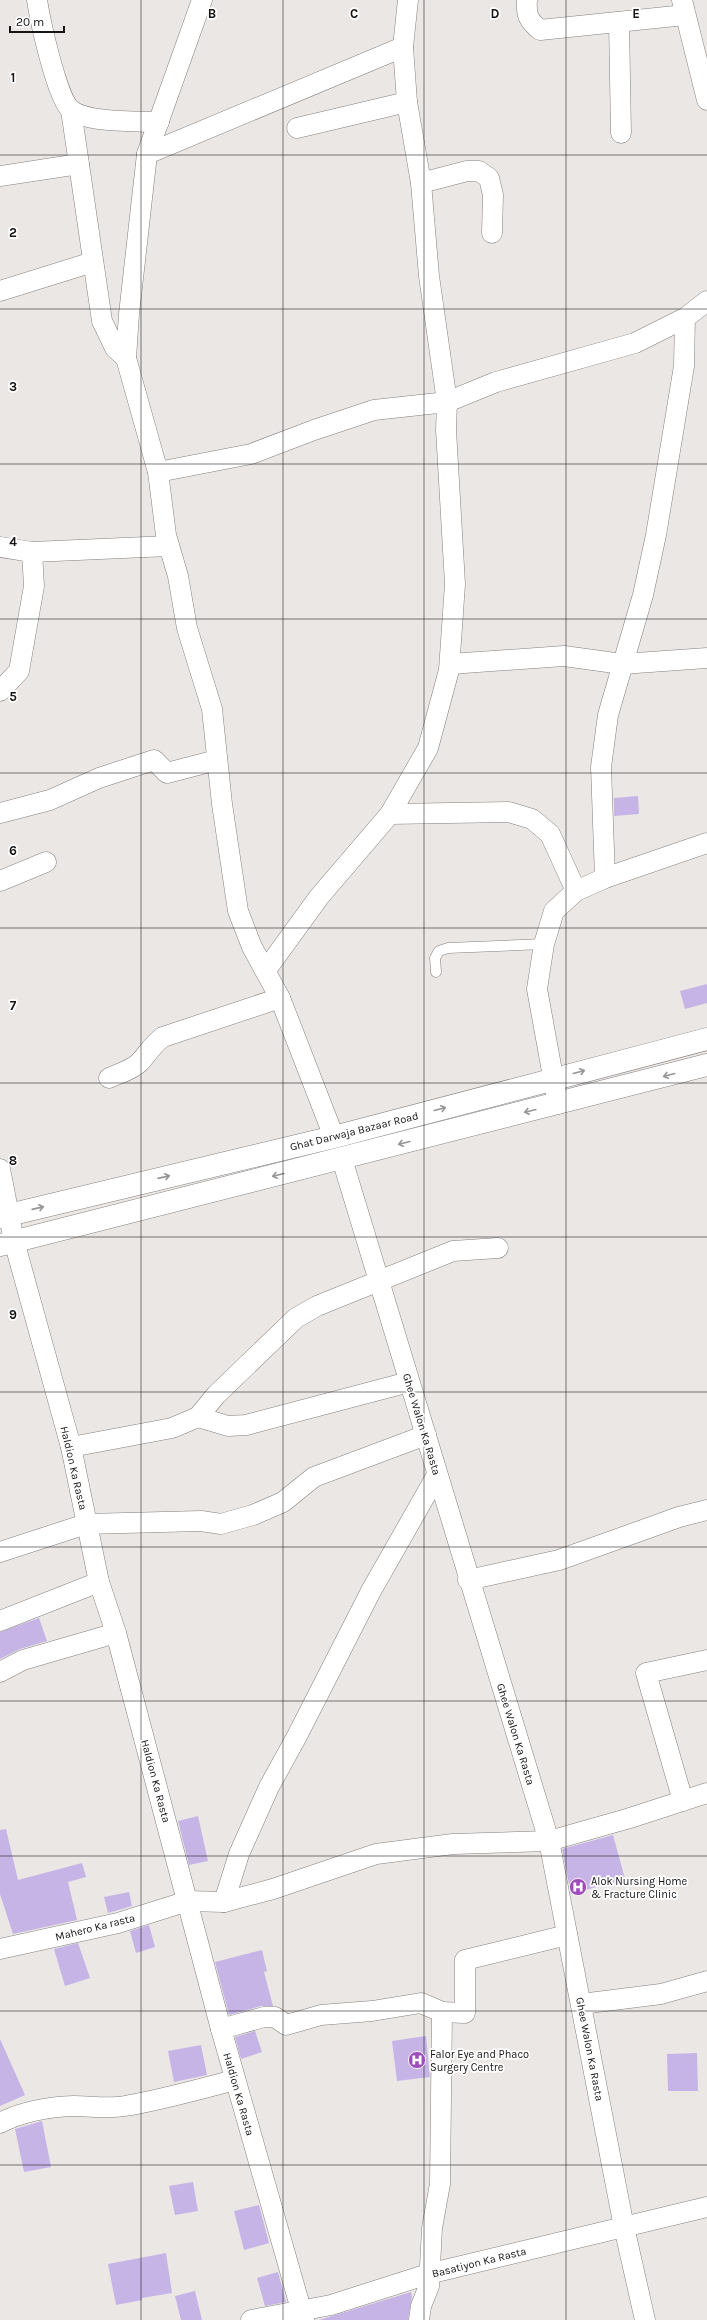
<svg xmlns="http://www.w3.org/2000/svg" width="707" height="2320" viewBox="0 0 707 2320" font-family="Karla,sans-serif">
<rect width="100%" height="100%" fill="#ebe7e5"/>
<g fill="#c6b4e7">
<path d="M638 796 639 814 614 816V798Z"/>
<path d="M707 984V1003L685 1009 680 991Z"/>
<path d="M39 1618 47 1641 20 1649 0 1659V1632Z"/>
<path d="M198 1816 208 1861 189 1865 178 1821Z"/>
<path d="M6 1829 18 1880 82 1863 86 1877 68 1882 77 1920 13 1934 0 1894V1830Z"/>
<path d="M613 1835 625 1879 571 1894 562 1849Z"/>
<path d="M129 1892 132 1906 108 1913 104 1897Z"/>
<path d="M149 1925 155 1947 136 1953 130 1931Z"/>
<path d="M78 1943 90 1978 65 1986 54 1949Z"/>
<path d="M262 1950 267 1971 264 1972 273 2006H261L229 2015 215 1962Z"/>
<path d="M255 2031 262 2052 241 2059 235 2037Z"/>
<path d="M426 2036 430 2077 397 2081 392 2041Z"/>
<path d="M0 2039 25 2095 0 2106Z"/>
<path d="M201 2045 207 2075 174 2082 168 2051Z"/>
<path d="M697 2053 698 2091H668L667 2054Z"/>
<path d="M42 2121 51 2167 24 2172 15 2129Z"/>
<path d="M193 2182 198 2211 175 2215 169 2186Z"/>
<path d="M259 2205 269 2243 244 2250 234 2211Z"/>
<path d="M166 2253 172 2293 142 2298V2300L116 2305 108 2264Z"/>
<path d="M278 2272 286 2302 265 2306 257 2278Z"/>
<path d="M195 2291 202 2320H181L175 2296Z"/>
<path d="M411 2292 412 2297 408 2320H319Z"/>
</g>
<g fill="none" stroke-linecap="round" stroke-linejoin="round">
<defs>
<path id="lane" d="M436 972 435 958 439 951 448 948 544 944"/>
<g id="street">
<path d="M37 0C40 20 57 99 71 110 88 123 137 121 159 122"/>
<path d="M202 0 147 154 129 314 126 358 158 472 166 535 178 576 187 628 212 709 222 804 238 911 252 947 280 998 334 1137"/>
<path d="M527 0C526 15 528 20 540 30L685 15"/>
<path d="M682 0 707 100"/>
<path d="M619 22 621 133"/>
<path d="M71 110 102 321 115 348 126 358"/>
<path d="M297 128 407 102"/>
<path d="M147 154 403 47"/>
<path d="M0 176 79 164"/>
<path d="M421 183 467 171H479L489 178 493 195 492 233"/>
<path d="M0 291 93 262"/>
<path d="M158 472 251 454 314 430 374 410 447 402 496 382 635 343 685 318 707 301"/>
<path d="M0 547 32 552 169 546"/>
<path d="M450 664 564 656 622 664 707 658"/>
<path d="M0 691 19 671 34 586 32 552"/>
<path d="M0 813 50 800 99 778 154 760 167 773 217 760"/>
<path d="M390 814 509 812 532 819 550 834 576 891"/>
<path d="M605 878 601 767 608 715 643 595 656 535 684 366 685 318"/>
<path d="M0 881 46 862"/>
<path d="M266 970 319 897 390 814 428 748 449 670 455 584 446 430 447 402 429 276 421 183 407 102 403 47 408 0"/>
<path d="M109 1078C120 1073 132 1070 140 1062 148 1053 153 1044 163 1037L280 998"/>
<path d="M558 1104 537 989 544 944 554 911 576 891 605 878 707 843"/>
<path d="M342 1159 549 1841 624 2227 645 2320"/>
<path d="M0 1169 14 1241 71 1447 99 1582 116 1633 221 2029 304 2320"/>
<path d="M198 1417 228 1426 246 1425 409 1382"/>
<path d="M71 1447 172 1428 198 1417 216 1395 296 1318 317 1306 453 1251 498 1248"/>
<path d="M0 1552 86 1524 201 1521 221 1524 253 1515 283 1502 314 1477 426 1435"/>
<path d="M468 1580 559 1560 679 1517 707 1510"/>
<path d="M0 1621 99 1582"/>
<path d="M0 1672 23 1660 116 1633"/>
<path d="M683 1801 646 1673 707 1660"/>
<path d="M224 1902 239 1854 269 1787 297 1736 371 1591 437 1475"/>
<path d="M0 1949 118 1923 188 1901 224 1902 273 1889 376 1854 453 1844 549 1841 630 1818 707 1793"/>
<path d="M581 2004 661 1994 707 1981"/>
<path d="M442 2012 465 2013V1960L567 1935"/>
<path d="M221 2029 264 2017H275L286 2025 321 2015 372 2011 421 2003 442 2012 440 2184 432 2228 429 2286 421 2306 419 2320"/>
<path d="M0 2123C23 2111 48 2107 74 2106 91 2106 108 2109 125 2106 162 2100 199 2089 235 2080"/>
<path d="M251 2320 331 2305 428 2274 707 2207"/>
</g>
<g id="secondary">
<path d="M0 1217 334 1137 707 1039"/>
<path d="M0 1245 707 1065"/>
</g>
</defs>
<use href="#lane" stroke="#83817f" stroke-width="11"/>
<use href="#street" stroke="#83817f" stroke-width="21"/>
<use href="#secondary" stroke="#83817f" stroke-width="23"/>
<use href="#lane" stroke="#fff" stroke-width="10"/>
<use href="#street" stroke="#fff" stroke-width="20"/>
<use href="#secondary" stroke="#fff" stroke-width="22"/>
</g>
<defs><path id="oneway-shaft" d="M-6 0H5M1.5-3L5.5 0L1.5 3" fill="none" stroke-width="1.6" stroke-linecap="round" stroke-linejoin="round"/></defs>
<g stroke="#969595">
<use href="#oneway-shaft" transform="translate(579 1072) rotate(-15)"/>
<use href="#oneway-shaft" transform="translate(669 1075) rotate(165)"/>
<use href="#oneway-shaft" transform="translate(440 1109) rotate(-15)"/>
<use href="#oneway-shaft" transform="translate(530 1111) rotate(166)"/>
<use href="#oneway-shaft" transform="translate(404 1143) rotate(166)"/>
<use href="#oneway-shaft" transform="translate(278 1175) rotate(166)"/>
<use href="#oneway-shaft" transform="translate(164 1177) rotate(-13)"/>
<use href="#oneway-shaft" transform="translate(38 1208) rotate(-13)"/>
</g>
<path fill="none" stroke="#161414" stroke-width="1" stroke-opacity="0.55" d="M141 0V2320M283 0V2320M424 0V2320M566 0V2320M0 155H707M0 309H707M0 464H707M0 619H707M0 773H707M0 928H707M0 1083H707M0 1237H707M0 1392H707M0 1547H707M0 1701H707M0 1856H707M0 2011H707M0 2165H707"/>
<defs>
<symbol id="hospital-disc" viewBox="-11 -11 22 22"><circle r="9.5" fill="#a04dbc" stroke="#fff"/><path d="M-5-5h3v3.5h4V-5h3V5h-3V1.5h-4V5h-3Z" fill="#fff"/></symbol>
</defs>
<g fill-rule="evenodd">
<use href="#hospital-disc" x="568" y="1877" width="20" height="20"/>
<use href="#hospital-disc" x="407" y="2050" width="20" height="20"/>
</g>
<g text-anchor="middle" stroke-width="3.5" stroke-linejoin="round" paint-order="stroke">
<g font-size="11" fill="#161414" stroke="#fff">
<text transform="translate(354 1131) rotate(-14)" y="4">Ghat Darwaja Bazaar Road</text>
<text transform="translate(422 1424) rotate(73)" y="4">Ghee Walon Ka Rasta</text>
<text transform="translate(74 1468) rotate(77)" y="4">Haldion Ka Rasta</text>
<text transform="translate(516 1734) rotate(73)" y="4">Ghee Walon Ka Rasta</text>
<text transform="translate(156 1781) rotate(75)" y="4">Haldion Ka Rasta</text>
<text transform="translate(95 1927) rotate(-14)" y="4">Mahero Ka rasta</text>
<text transform="translate(590 2049) rotate(79)" y="4">Ghee Walon Ka Rasta</text>
<text transform="translate(239 2094) rotate(74)" y="4">Haldion Ka Rasta</text>
<text transform="translate(479 2262) rotate(-14)" y="4">Basatiyon Ka Rasta</text>
</g>
<g font-size="11" fill="#161414" stroke="#fff" text-anchor="start">
<text x="591" y="1885">Alok Nursing Home<tspan x="591" dy="13">&amp; Fracture Clinic</tspan></text>
<text x="430" y="2058">Falor Eye and Phaco<tspan x="430" dy="13">Surgery Centre</tspan></text>
</g>
</g>
<g font-size="13" text-anchor="middle" font-weight="bold" fill="#161414" stroke="#fff" stroke-width="3.5" stroke-linejoin="round" paint-order="stroke">
<text x="212" y="18">B</text>
<text x="354" y="18">C</text>
<text x="495" y="18">D</text>
<text x="636" y="18">E</text>
<text x="13" y="82">1</text>
<text x="13" y="237">2</text>
<text x="13" y="391">3</text>
<text x="13" y="546">4</text>
<text x="13" y="701">5</text>
<text x="13" y="855">6</text>
<text x="13" y="1010">7</text>
<text x="13" y="1165">8</text>
<text x="13" y="1319">9</text>
</g>
<path d="M10 26v6h54v-6" fill="none" stroke="#161414" stroke-width="2"/>
<text x="16" y="26" font-size="12" fill="#161414" stroke="#ffffff" stroke-width="3" paint-order="stroke">20 m</text>
</svg>
